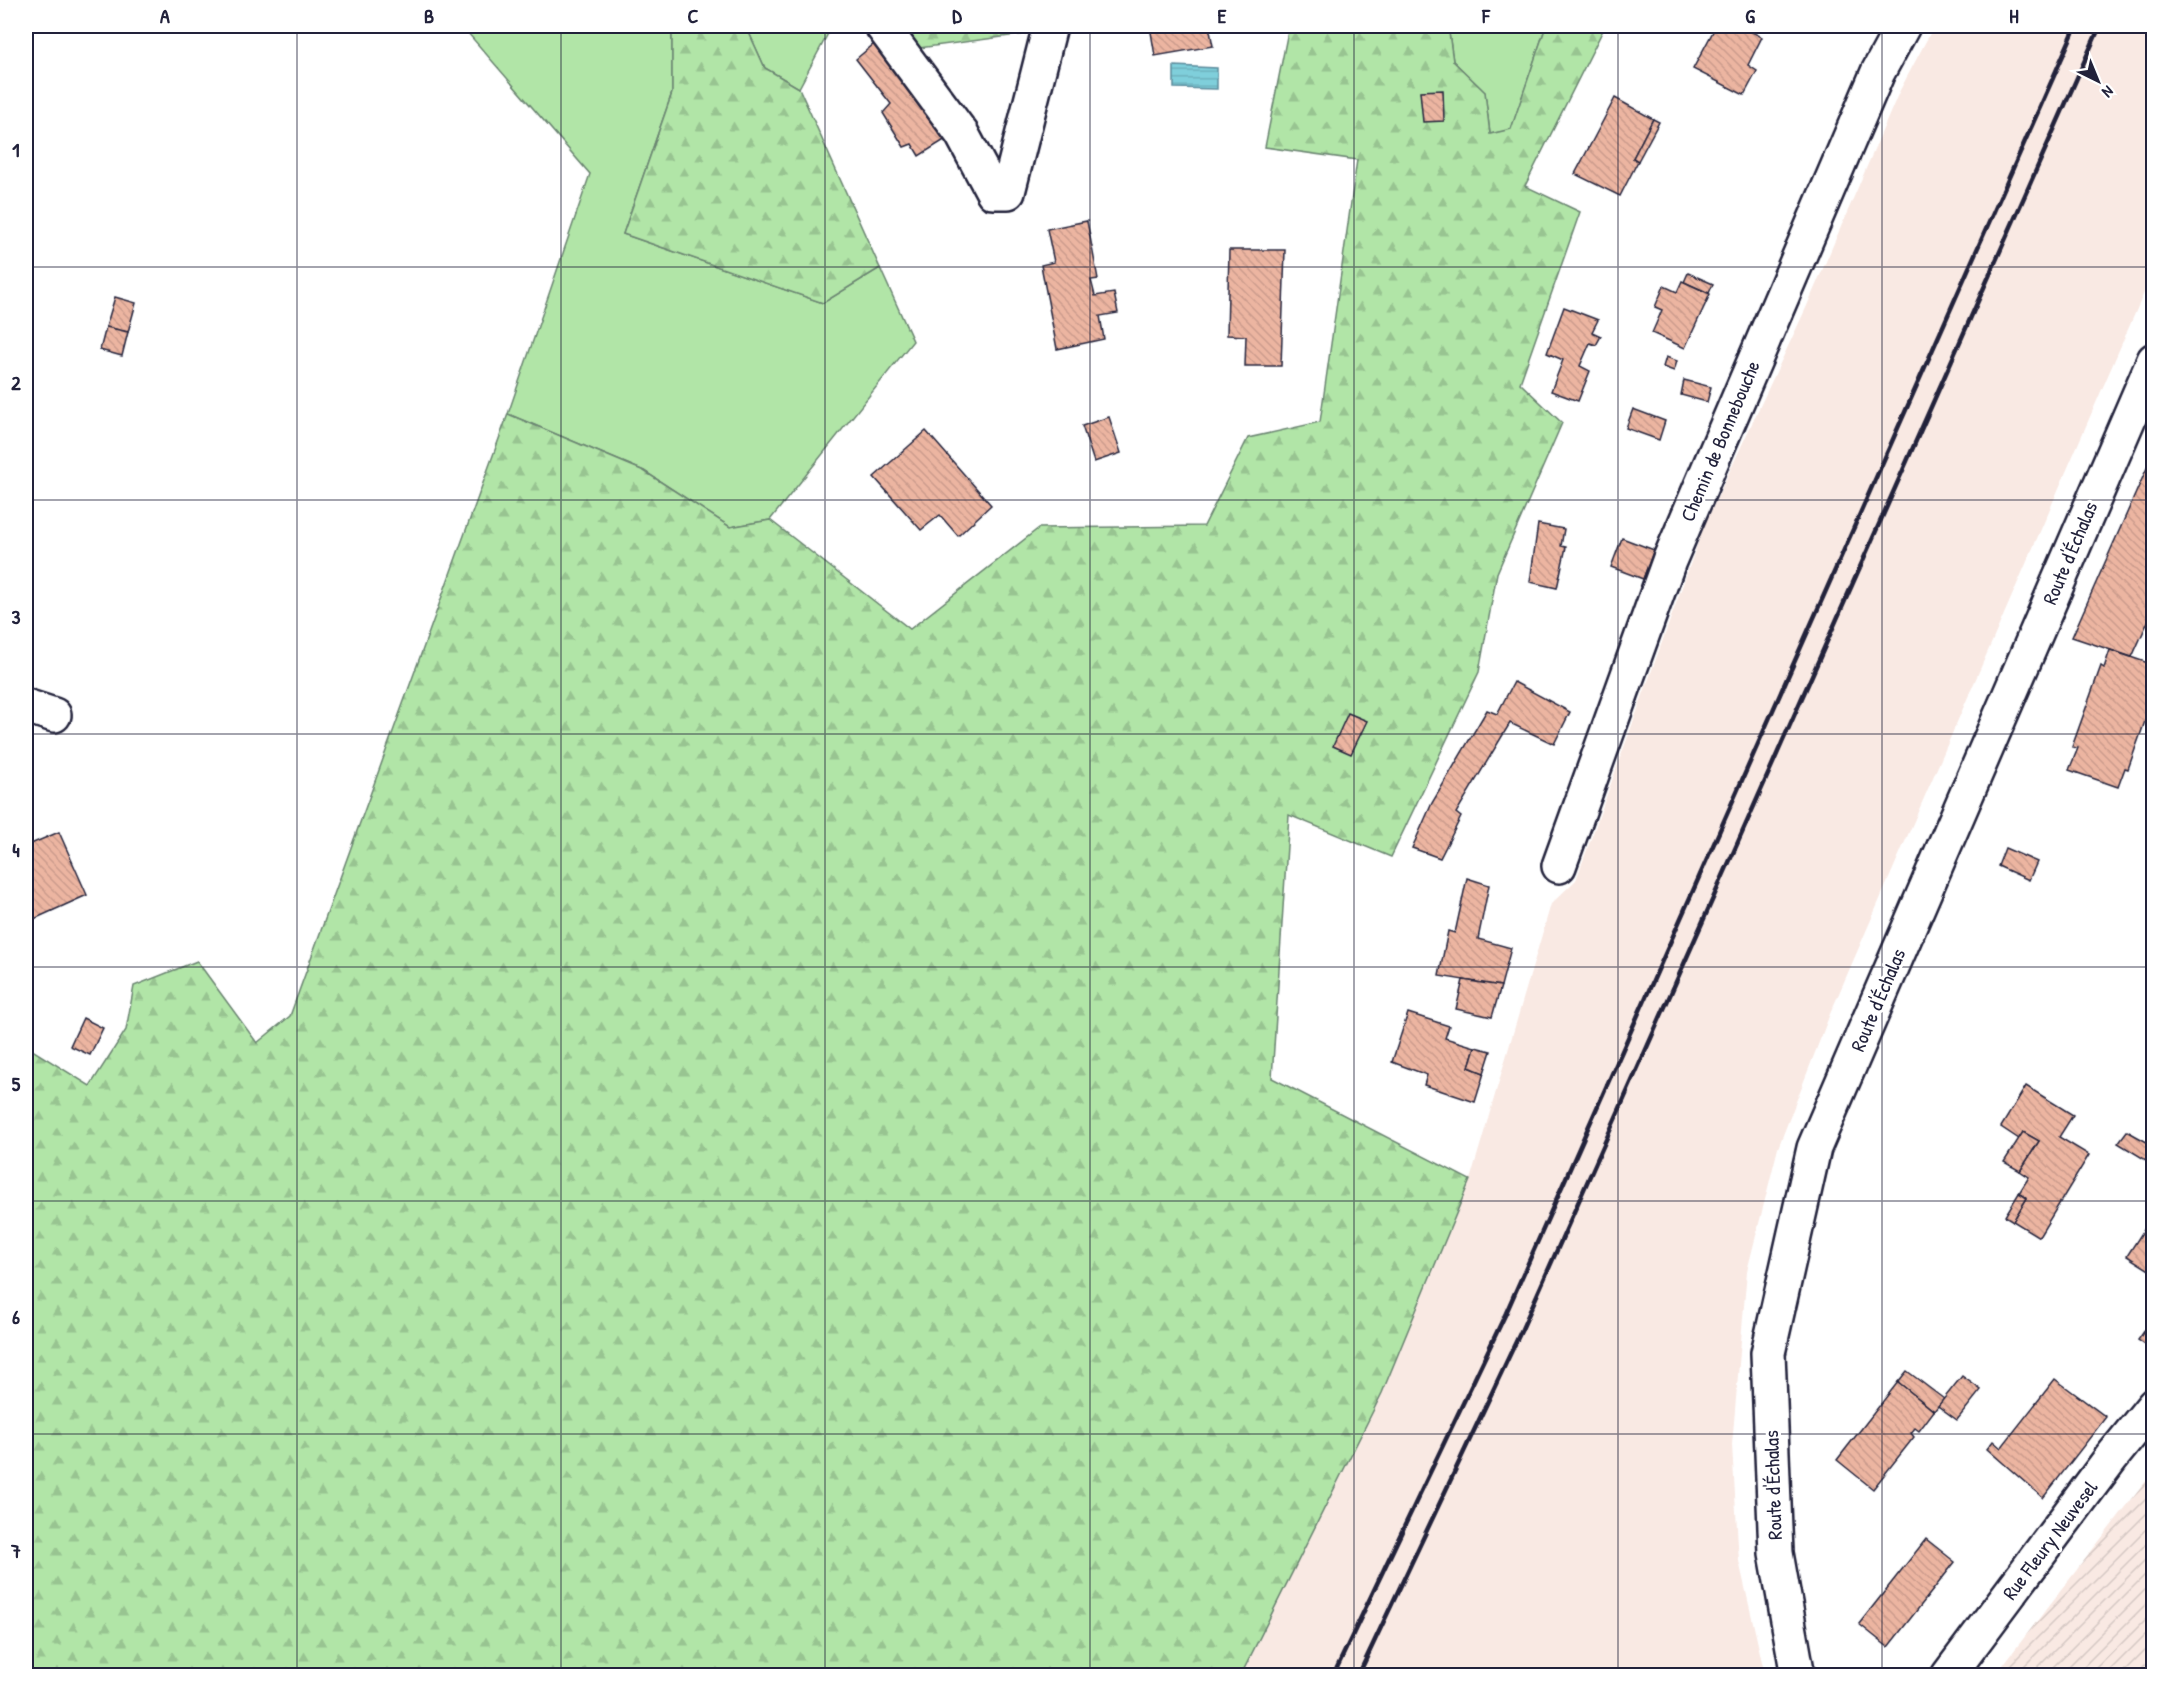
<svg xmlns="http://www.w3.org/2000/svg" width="2179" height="1701" viewBox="0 0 2179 1701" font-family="'Patrick Hand',sans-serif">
<defs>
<pattern id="industrial-furrows" width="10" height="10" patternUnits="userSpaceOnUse" patternTransform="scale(1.5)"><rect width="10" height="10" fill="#f9e9e3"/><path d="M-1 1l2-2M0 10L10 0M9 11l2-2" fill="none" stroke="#d5c8c4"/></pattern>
<pattern id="forest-firs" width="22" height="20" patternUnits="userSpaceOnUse" patternTransform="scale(1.5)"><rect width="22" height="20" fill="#b1e5a7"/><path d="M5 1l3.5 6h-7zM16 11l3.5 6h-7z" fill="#98c491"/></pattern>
<pattern id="water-rules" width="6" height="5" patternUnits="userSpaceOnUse" patternTransform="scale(1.5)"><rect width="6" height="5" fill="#7fcfdb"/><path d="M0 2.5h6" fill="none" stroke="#6db1bd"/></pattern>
<pattern id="building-back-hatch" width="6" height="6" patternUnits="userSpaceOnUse" patternTransform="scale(1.5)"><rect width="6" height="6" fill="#ecb5a1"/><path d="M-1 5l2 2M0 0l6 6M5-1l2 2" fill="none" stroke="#ca9b8c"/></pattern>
</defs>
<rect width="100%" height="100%" fill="#fff"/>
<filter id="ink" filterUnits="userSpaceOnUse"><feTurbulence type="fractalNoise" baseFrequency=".0167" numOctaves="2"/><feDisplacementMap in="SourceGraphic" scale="12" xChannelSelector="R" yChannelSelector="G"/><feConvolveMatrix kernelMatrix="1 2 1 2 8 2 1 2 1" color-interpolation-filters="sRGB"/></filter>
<g filter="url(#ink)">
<path fill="#f9e9e3" d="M1934 26H2153V272L1830 1014 1778 1148 1747 1271 1732 1445 1739 1561 1765 1675 1241 1676 1382 1393 1470 1180 1551 904 1576 880 1704 526 1806 308 1899 92Z"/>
<path fill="url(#industrial-furrows)" d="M2153 1472V1675H1995Z"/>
<g fill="#b1e5a7" stroke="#6a8471" stroke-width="1.5">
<path d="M489 26H672V93L623 234 823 303 880 268 913 341 770 520 730 527 644 471 508 414 590 174 467 32Z"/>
<path d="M746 26H832L799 88 765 68Z"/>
<path d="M1448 26H1546L1511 130 1490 134 1485 92 1453 61Z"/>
</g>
<g fill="url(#forest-firs)" stroke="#6a8471" stroke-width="1.5">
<path d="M672 26H746L765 68 799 88 880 268 823 303 623 234 672 93Z"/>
<path d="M900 26H1027L1025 34 919 48Z"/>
<path d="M1289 26H1448L1453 61 1485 92 1490 134 1511 129 1546 26H1605L1525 186 1580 212 1520 383 1562 423 1497 573 1479 672 1391 857 1289 815 1272 1078 1470 1180 1382 1393 1241 1675H26V1046L90 1086 126 1030 134 986 197 961 257 1043 290 1016 508 414 644 471 730 527 770 520 910 629 1039 528 1204 526 1248 438 1320 422 1357 160 1265 147Z"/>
</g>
<path fill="url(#water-rules)" stroke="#5a8a9b" stroke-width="1.5" d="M1174 66 1217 68V89L1174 88Z"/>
<g fill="url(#building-back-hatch)" stroke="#22223b" stroke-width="1.5">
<path d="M1150 26H1209L1213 46 1155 56Z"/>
<path d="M1716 26H1750L1748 30 1762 37 1748 65 1757 71 1744 95 1693 69Z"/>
<path d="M874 44 884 52 946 139 919 156 912 144 904 147 883 113 891 104 856 59Z"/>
<path d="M1443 90 1444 121 1423 122 1420 91Z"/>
<path d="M1615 98 1653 119 1633 158 1638 161 1620 196 1575 174Z"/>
<path d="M1653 119 1659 122 1638 161 1633 158Z"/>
<path d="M1087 221 1098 279 1091 280 1095 296 1114 293 1118 313 1100 316 1104 339 1057 349 1041 265 1054 262 1047 229Z"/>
<path d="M1229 250H1285L1281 366H1245L1246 336 1227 335Z"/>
<path d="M1688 273 1713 284 1709 293 1684 282Z"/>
<path d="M1682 281 1710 294 1685 348 1652 333 1662 310 1655 307 1664 286 1677 292Z"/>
<path d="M115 297 136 303 128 332 106 327Z"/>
<path d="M1564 307 1598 320 1592 332 1601 336 1596 345 1590 343 1580 366 1590 371 1578 401 1551 391 1563 360 1547 353Z"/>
<path d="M106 327 128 332 122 356 100 350Z"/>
<path d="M1666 357 1677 361 1674 371 1663 367Z"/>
<path d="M1684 380 1711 387 1707 402 1681 395Z"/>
<path d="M1633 409 1665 421 1659 440 1626 428Z"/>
<path d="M1109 417 1121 453 1094 462 1082 426Z"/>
<path d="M926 431 991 505 958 536 940 515 921 530 874 477Z"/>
<path d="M2154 452V608L2132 657 2072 637Z"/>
<path d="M1538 524 1564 529 1561 546 1566 547 1557 588 1530 582Z"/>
<path d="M1622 538 1654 550 1643 579 1611 567Z"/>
<path d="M2110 650 2154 665V696L2128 769 2125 768 2118 787 2069 770 2078 748 2072 747 2101 666 2104 668Z"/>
<path d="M1514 682 1570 712 1554 744 1510 723 1456 813 1461 817 1440 858 1412 848 1432 803 1487 710 1497 714Z"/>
<path d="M1348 713 1367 721 1351 754 1333 746Z"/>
<path d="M59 832 87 895 32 920 26 905V846Z"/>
<path d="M2005 848 2037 862 2029 880 1998 866Z"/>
<path d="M1467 878 1489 885 1478 939 1511 948 1501 986 1439 976 1448 931 1455 933Z"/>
<path d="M1463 980 1501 986 1492 1017 1456 1009Z"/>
<path d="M1408 1013 1449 1026 1445 1038 1475 1047 1469 1067 1484 1073 1475 1102 1424 1085 1427 1075 1392 1062Z"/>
<path d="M83 1018 103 1028 90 1055 70 1046Z"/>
<path d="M1475 1047 1491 1051 1484 1073 1469 1067Z"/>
<path d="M2026 1086 2073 1115 2059 1137 2089 1155 2039 1237 2013 1221 2027 1198 2019 1193 2029 1177 2020 1171 2039 1141 2023 1132 2019 1139 2001 1127Z"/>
<path d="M2127 1131 2154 1146V1165L2118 1143Z"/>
<path d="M2023 1132 2039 1141 2020 1171 2004 1162Z"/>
<path d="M2019 1193 2027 1198 2013 1221 2005 1216Z"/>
<path d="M2154 1214V1273L2127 1256Z"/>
<path d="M2147 1327 2154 1332V1351L2138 1340Z"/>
<path d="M1907 1371 1944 1399 1934 1411 1898 1382Z"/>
<path d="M1962 1376 1981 1390 1957 1420 1938 1406Z"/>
<path d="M2055 1379 2106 1417 2043 1498 1987 1449 1993 1441 2001 1448Z"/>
<path d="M1898 1382 1934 1411 1919 1431 1915 1428 1911 1433 1914 1437 1873 1489 1837 1460Z"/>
<path d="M1926 1539 1955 1562 1888 1647 1859 1624Z"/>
</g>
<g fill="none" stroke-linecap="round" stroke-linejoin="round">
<defs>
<g id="minor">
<path d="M882 26 962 134 993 192H1008L1050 26"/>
<path d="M26 706 54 715"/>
<path d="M1559 866 1669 561 1878 72 1903 26"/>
<path d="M1948 1676 2111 1458 2154 1405"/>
</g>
<path id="tertiary" d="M1798 1676 1776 1553 1768 1353 1814 1148 2154 360"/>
</defs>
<use href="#minor" stroke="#22223b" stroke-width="38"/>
<use href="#tertiary" stroke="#22223b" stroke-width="38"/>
<use href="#minor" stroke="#fff" stroke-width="33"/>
<use href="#tertiary" stroke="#fff" stroke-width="33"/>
<g stroke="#22223b" stroke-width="4.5">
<path d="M1333 1676 1506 1313 2076 26"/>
<path d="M1358 1676 1522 1329 2100 26"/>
</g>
</g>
</g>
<path fill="none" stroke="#22223b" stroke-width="1.5" stroke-opacity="0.55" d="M297 26V1676M561 26V1676M825 26V1676M1090 26V1676M1354 26V1676M1618 26V1676M1882 26V1676M26 267H2154M26 500H2154M26 734H2154M26 967H2154M26 1201H2154M26 1434H2154"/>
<g text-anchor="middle" stroke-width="6" stroke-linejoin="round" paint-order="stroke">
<g font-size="20" fill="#22223b" stroke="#fff">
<text transform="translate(1720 441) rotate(-67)" y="7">Chemin de Bonnebouche</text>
<text transform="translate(2070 553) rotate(-67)" y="7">Route d'Échalas</text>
<text transform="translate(1878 1000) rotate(-67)" y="7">Route d'Échalas</text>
<text transform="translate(1773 1485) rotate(-92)" y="7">Route d'Échalas</text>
<text transform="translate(2050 1540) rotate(-53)" y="7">Rue Fleury Neuvesel</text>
</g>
</g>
<rect width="2179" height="1701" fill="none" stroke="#fff" stroke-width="66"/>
<g transform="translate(2098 81) rotate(137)" stroke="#ffffff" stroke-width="4.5" paint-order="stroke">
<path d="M0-4.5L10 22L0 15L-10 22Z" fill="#22223b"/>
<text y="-9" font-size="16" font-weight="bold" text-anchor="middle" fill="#22223b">N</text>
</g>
<rect x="33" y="33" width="2113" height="1635" fill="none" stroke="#22223b" stroke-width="2"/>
<g font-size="20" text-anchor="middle" font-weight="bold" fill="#22223b">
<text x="165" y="23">A</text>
<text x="429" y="23">B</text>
<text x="693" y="23">C</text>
<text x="957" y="23">D</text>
<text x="1222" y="23">E</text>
<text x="1486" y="23">F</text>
<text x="1750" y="23">G</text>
<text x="2014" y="23">H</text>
<text x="16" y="157">1</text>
<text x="16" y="390">2</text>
<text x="16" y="624">3</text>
<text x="16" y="857">4</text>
<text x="16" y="1091">5</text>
<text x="16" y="1324">6</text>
<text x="16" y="1558">7</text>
</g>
</svg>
